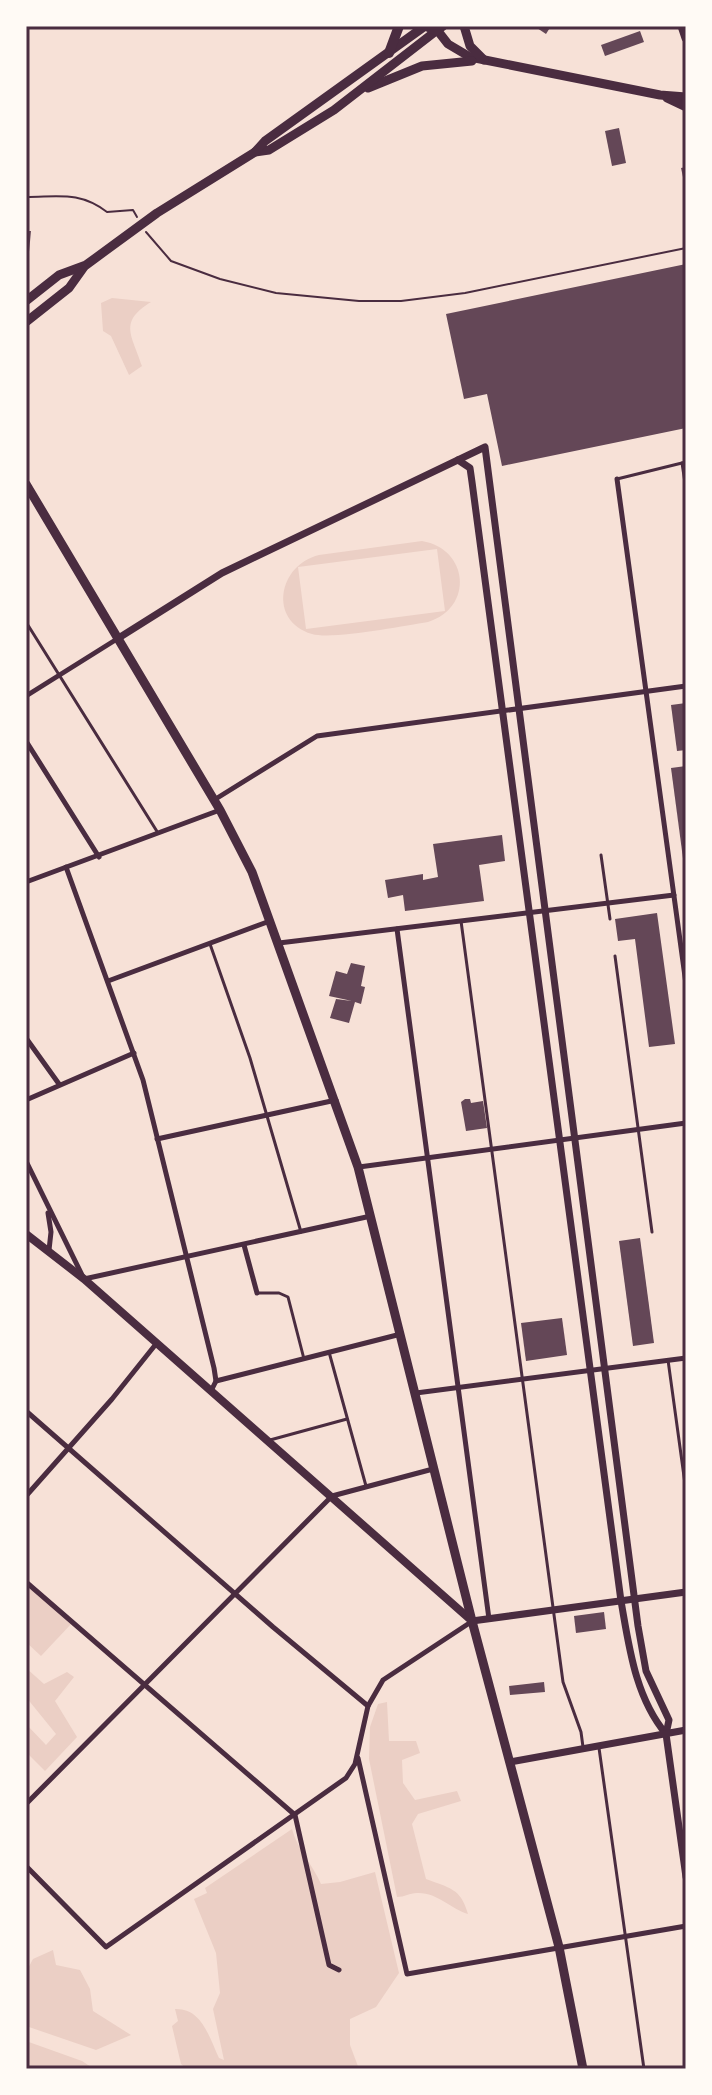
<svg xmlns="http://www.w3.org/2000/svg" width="712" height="2095" viewBox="0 0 712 2095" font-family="'Source Sans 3',sans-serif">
<rect width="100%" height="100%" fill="#f7e1d7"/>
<g fill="#ebcfc5" fill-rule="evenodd">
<path d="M112 298 151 302C118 322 132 335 142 366L129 375 111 336 103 331 101 303Z"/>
<path d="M422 541C469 549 474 608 428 622 403 626 332 640 312 634 268 621 278 565 319 555ZM437 549 445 611 306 629 298 567Z"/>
<path d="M26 1582 72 1623 41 1656 26 1642Z"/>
<path d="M26 1668 44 1684 67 1672 74 1677 55 1701 77 1737 45 1771 26 1752V1724L46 1745 56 1734 26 1697Z"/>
<path d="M387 1702 389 1741H416L420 1753 402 1760 403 1783 415 1800 457 1791 461 1801 418 1814 412 1824 426 1879C449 1888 461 1888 468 1914 451 1909 437 1892 417 1893 409 1893 405 1897 397 1897L369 1759 370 1727 378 1704Z"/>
<path d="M292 1829C297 1849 313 1865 321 1884L340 1882 375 1872 399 1973 376 2007 350 2019V2045L359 2069H187L181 2064 172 2026 178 2021 175 2009C202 2008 209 2037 219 2058L224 2060 213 2009 220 1993 216 1953 194 1899 207 1893 205 1888Z"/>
<path d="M53 1950 56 1965 80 1970 90 1989 93 2011 131 2035 96 2050 26 2026V1972L33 1959Z"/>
<path d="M26 2041 82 2061 94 2069H26Z"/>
</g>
<g fill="#644757">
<path d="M534 26H551L546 34Z"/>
<path d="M640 31 644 42 605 56 601 45Z"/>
<path d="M619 128 626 163 612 166 605 131Z"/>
<path d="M686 167V186H685L681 168Z"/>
<path d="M26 231H31L28 262H26Z"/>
<path d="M686 264V428L502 466 487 394 464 399 446 314Z"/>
<path d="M686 703V750L677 751 671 705Z"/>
<path d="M686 766V866H684L671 768Z"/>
<path d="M502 835 505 861 479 865 484 901 405 911 403 895 388 898 385 880 423 874V880L438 877 433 844Z"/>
<path d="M657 913 675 1044 649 1047 635 939 618 941 615 919Z"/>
<path d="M351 963 365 966 361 986 365 987 361 1004 355 1002 349 1023 330 1018 336 999 352 1001 329 996 336 971 347 974Z"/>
<path d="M465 1099H470L471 1103 483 1101 487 1128 466 1131 461 1102Z"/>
<path d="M640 1238 654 1343 633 1346 619 1241Z"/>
<path d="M562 1318 567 1355 526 1361 521 1323Z"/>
<path d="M604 1612 606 1629 576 1633 574 1616Z"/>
<path d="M544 1682 545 1692 510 1695 509 1686Z"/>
</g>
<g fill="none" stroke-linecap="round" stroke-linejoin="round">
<g stroke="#4a2c40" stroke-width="2">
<path d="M26 197C59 197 79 191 107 212L133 210 137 217"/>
<path d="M146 232 171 261 220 279 276 293 359 301H401L465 293 686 248"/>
</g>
<g stroke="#4a2c40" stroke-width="3">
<path d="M682 463 686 489"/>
<path d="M617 479 686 462"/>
<path d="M26 622 158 833"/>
<path d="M601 855 610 919"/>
<path d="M461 921 563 1682 581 1732 583 1747"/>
<path d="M210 944 250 1058 301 1232"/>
<path d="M615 956 652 1232"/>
<path d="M257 1293H279L288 1297 304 1359"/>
<path d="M329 1352 366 1486"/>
<path d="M668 1360 686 1491"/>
<path d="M270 1440 347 1419"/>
<path d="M599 1748 644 2069"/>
</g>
<g stroke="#4a2c40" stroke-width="5">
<path d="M617 479 686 984"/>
<path d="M26 696 117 639"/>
<path d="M26 741 99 857"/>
<path d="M214 800 317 736 686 686"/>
<path d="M66 867 143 1080 214 1368 216 1381 211 1391"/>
<path d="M26 882 220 810"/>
<path d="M397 929 489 1619"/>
<path d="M279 943 674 895"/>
<path d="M108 981 270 921"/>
<path d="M26 1038 59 1084"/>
<path d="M26 1100 134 1053"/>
<path d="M157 1139 336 1100"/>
<path d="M26 1161 84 1279 371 1216"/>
<path d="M359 1167 686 1123"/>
<path d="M48 1213 51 1232 49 1250"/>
<path d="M244 1245 257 1293"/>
<path d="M216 1381 401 1334"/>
<path d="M416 1393 686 1358"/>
<path d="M26 1411 273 1627 368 1706"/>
<path d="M26 1496 112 1399 156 1344"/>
<path d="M26 1582 295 1815 329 1965 339 1970"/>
<path d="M358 1758 407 1974 686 1926"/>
<path d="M26 1804 332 1496 433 1469"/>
<path d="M26 1866 106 1947 346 1778 355 1764 368 1706 383 1680 471 1622"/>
</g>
<g stroke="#4a2c40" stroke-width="7">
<path d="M458 460 470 468 472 482 621 1601C629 1646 635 1697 666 1734"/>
<path d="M117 639 222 573 485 447 638 1626 646 1671 669 1720 666 1734 686 1877"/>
<path d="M472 1621 686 1592"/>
<path d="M510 1762 686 1730"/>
</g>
<path stroke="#4a2c40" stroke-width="8" d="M26 1234 84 1279 472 1621"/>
<g stroke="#4a2c40" stroke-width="9">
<path d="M434 26 448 44 470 57 660 95 686 97"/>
<path d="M682 26 686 38"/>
<path d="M368 88 422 66 472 61"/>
<path d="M667 98 686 107"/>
<path d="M255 152 269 150 334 110 436 31"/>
<path d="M26 301 59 275 86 265 157 213 255 152 265 141 425 26"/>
<path d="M26 322 69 288 84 267"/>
<path d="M26 484 220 810 252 872 358 1167 472 1621 559 1947 583 2069"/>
</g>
<g stroke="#4a2c40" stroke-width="9">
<path d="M425 26 436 31 443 26"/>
<path d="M464 26 470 46 484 60"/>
</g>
<path stroke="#4a2c40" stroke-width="10" d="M389 53 399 26"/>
</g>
<rect width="712" height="2095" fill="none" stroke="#fffaf5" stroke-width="56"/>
<rect x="28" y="28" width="656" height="2039" fill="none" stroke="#4a2c40" stroke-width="3"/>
</svg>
